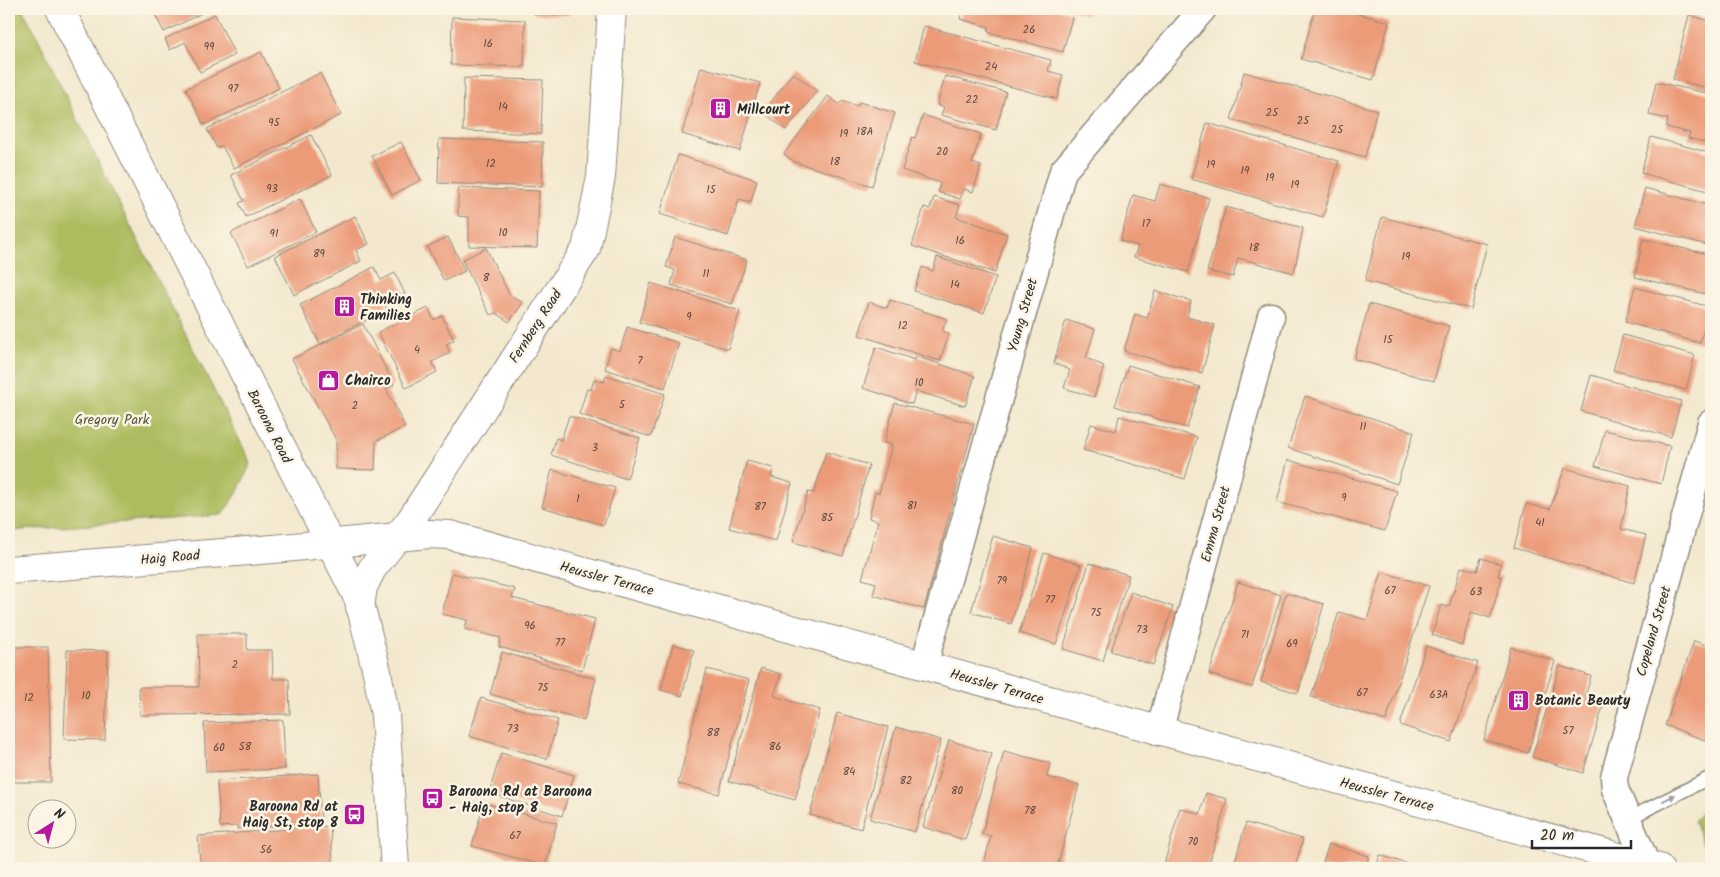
<svg xmlns="http://www.w3.org/2000/svg" width="1720" height="877" viewBox="0 0 1720 877" font-family="Kalam,sans-serif">
<rect width="100%" height="100%" fill="#fcf5e5"/>
<filter id="ink" filterUnits="userSpaceOnUse"><feTurbulence type="fractalNoise" baseFrequency=".02" numOctaves="2"/><feDisplacementMap in="SourceGraphic" scale="10" xChannelSelector="R" yChannelSelector="G"/><feConvolveMatrix kernelMatrix="1 2 1 2 8 2 1 2 1" color-interpolation-filters="sRGB"/></filter>
<filter id="wash" filterUnits="userSpaceOnUse"><feTurbulence type="fractalNoise" baseFrequency=".0096" numOctaves="4" result="noise"/><feDisplacementMap in="SourceGraphic" scale="20" xChannelSelector="R" yChannelSelector="G"/><feGaussianBlur stdDeviation="1.12" result="paint"/><feColorMatrix in="noise" values="0 0 0 0 0 0 0 0 0 0 0 0 0 0 0 0 0 1.4 0 .05"/><feComposite in="paint" operator="in"/></filter>
<g filter="url(#wash)">
<rect width="100%" height="100%" fill="#f3e8cd"/>
<path fill="#f0d5bc" d="M670 860 701 868H670Z"/>
<g fill="#adbc5f" stroke="#6c7445">
<path d="M9 9H22L34 30 107 180 251 463 237 493 222 515 9 531Z"/>
<path d="M1711 803V856L1707 855 1694 821Z"/>
</g>
<g id="blocks">
<g fill="#ec9b79">
<path d="M152 9H210L164 32Z"/>
<path d="M534 9H569V15L534 14Z"/>
<path d="M963 9H1057L1073 13 1063 52 988 32 989 27 960 19Z"/>
<path d="M1069 9H1090L1088 15Z"/>
<path d="M1315 9H1341L1389 22 1373 80 1301 59Z"/>
<path d="M215 14 235 55 200 72 185 42 170 50 165 39Z"/>
<path d="M1689 15 1711 21V89L1673 79Z"/>
<path d="M452 17 525 20 524 67 451 65Z"/>
<path d="M924 26 1051 60 1048 71 1063 75 1057 99 915 61Z"/>
<path d="M261 52 279 88 204 125 186 89Z"/>
<path d="M701 67 760 83 740 151 682 134Z"/>
<path d="M1244 72 1377 110 1365 157 1231 120Z"/>
<path d="M320 73 341 115 234 168 222 146 217 148 207 129Z"/>
<path d="M793 73 817 91 786 130 763 112Z"/>
<path d="M945 76 1006 92 996 130 941 115 944 107 937 105Z"/>
<path d="M464 78 543 80 541 134 463 131Z"/>
<path d="M1656 82 1711 94V144L1688 138 1690 133 1666 127 1668 119 1649 115Z"/>
<path d="M828 96 839 104 842 101 858 106 859 102 895 113 872 186 795 162 784 154Z"/>
<path d="M923 115 981 134 972 163 981 166 973 192 964 189 960 199 938 192 940 183 902 170 912 137 915 138Z"/>
<path d="M1207 123 1339 161 1323 217 1191 179Z"/>
<path d="M311 135 332 175 246 217 239 203 244 201 231 175Z"/>
<path d="M1651 137 1711 153V192L1641 173Z"/>
<path d="M439 139 543 142 542 187 438 183Z"/>
<path d="M401 142 421 180 392 195 372 156Z"/>
<path d="M678 155 757 180 751 202 739 199 728 236 660 214Z"/>
<path d="M1160 184 1209 198 1188 272 1134 257 1138 246 1120 241 1133 195 1155 201Z"/>
<path d="M458 188 539 191 537 248 469 246V217L458 216Z"/>
<path d="M1645 188 1711 206V246L1635 226Z"/>
<path d="M934 197 960 205 956 217 1007 234 995 273 912 246 924 207 930 209Z"/>
<path d="M300 199 316 232 248 266 231 233Z"/>
<path d="M1226 207 1303 228 1294 273 1238 258 1233 277 1207 271Z"/>
<path d="M355 216 369 244 356 250 361 261 294 295 275 256Z"/>
<path d="M1382 217 1487 244 1471 309 1365 281Z"/>
<path d="M448 237 465 271 444 281 427 247Z"/>
<path d="M675 237 747 260 732 304 671 285 675 270 666 267Z"/>
<path d="M1643 239 1711 255V272L1706 294 1635 277Z"/>
<path d="M486 248 509 294 523 303 509 322 496 313 490 315 462 260Z"/>
<path d="M937 257 996 277 984 313 914 291 922 267 933 271Z"/>
<path d="M374 267 381 280 395 273 405 294 385 304 387 309 320 344 300 305Z"/>
<path d="M651 283 740 311 728 349 639 322Z"/>
<path d="M1635 287 1710 307 1700 343 1625 322Z"/>
<path d="M1155 291 1191 301 1187 317 1215 325 1202 373 1124 351 1135 314 1147 318Z"/>
<path d="M890 300 947 319 942 331 949 333 940 361 859 335 869 302 887 308Z"/>
<path d="M1369 304 1449 326 1434 381 1354 359Z"/>
<path d="M428 308 434 320 442 316 454 340 446 344 450 353 432 362 437 372 406 388 378 332Z"/>
<path d="M1066 320 1095 329 1086 358 1104 366 1094 397 1064 388 1070 370 1054 363Z"/>
<path d="M363 324 394 385 386 389 405 427 376 441 375 470 336 469V440L292 359Z"/>
<path d="M627 327 679 343 665 388 605 369 611 348 620 351Z"/>
<path d="M1623 335 1695 355 1686 390 1613 370Z"/>
<path d="M876 347 915 360 916 356 975 376 965 406 916 391 912 404 863 388Z"/>
<path d="M1128 365 1200 387 1187 428 1115 406Z"/>
<path d="M606 375 665 394 651 437 579 414 587 389 591 390 594 379 604 382Z"/>
<path d="M1591 375 1681 401 1671 437 1581 411Z"/>
<path d="M1305 396 1414 432 1397 484 1288 448Z"/>
<path d="M895 403 974 424 924 609 873 595 876 583 862 579 878 521 869 518 875 492 879 493 892 445 884 443Z"/>
<path d="M569 416 640 438 627 479 551 455 556 438 561 440Z"/>
<path d="M1119 416 1197 437 1185 479 1083 450 1091 424 1116 431Z"/>
<path d="M1605 430 1670 446 1661 484 1595 466Z"/>
<path d="M826 452 869 465 843 556 793 542 808 492 814 493Z"/>
<path d="M1288 460 1397 491 1385 531 1277 502Z"/>
<path d="M747 461 773 468 771 477 792 483 776 541 729 528Z"/>
<path d="M1565 468 1630 486 1621 529 1646 535 1634 583 1514 548 1526 504 1550 509Z"/>
<path d="M552 470 615 488 604 525 542 507Z"/>
<path d="M993 536 1033 548 1011 624 971 612Z"/>
<path d="M1044 553 1081 565 1056 644 1019 633Z"/>
<path d="M1481 558 1501 564 1498 576 1502 577 1490 618 1471 612 1462 645 1432 635 1441 605 1449 607 1461 567 1477 571Z"/>
<path d="M1089 563 1129 575 1103 661 1063 649Z"/>
<path d="M1382 572 1429 586 1386 721 1311 697 1339 612 1367 620Z"/>
<path d="M452 573 515 589 512 598 595 619 582 670 499 647 501 638 465 629 467 620 442 614Z"/>
<path d="M1238 582 1281 595 1252 687 1209 674Z"/>
<path d="M1131 592 1173 607 1153 665 1111 651Z"/>
<path d="M1286 593 1324 604 1298 693 1261 682Z"/>
<path d="M198 634H247V650H272L273 679H289L290 714 140 715 139 687H199Z"/>
<path d="M1694 641 1711 647 1710 742 1665 725Z"/>
<path d="M673 644 694 650 682 696 661 690Z"/>
<path d="M1426 646 1478 663 1451 742 1400 725Z"/>
<path d="M9 647H48L51 782H12V746H9Z"/>
<path d="M1511 647 1555 661 1528 753 1484 740Z"/>
<path d="M67 650 108 651 105 740 64 739Z"/>
<path d="M502 652 596 679 584 721 490 694Z"/>
<path d="M1560 666 1591 676 1585 697 1604 703 1583 773 1532 757Z"/>
<path d="M761 668 781 674 774 696 820 710 795 800 729 781Z"/>
<path d="M707 669 749 680 719 794 678 784Z"/>
<path d="M481 698 558 720 547 759 469 736Z"/>
<path d="M837 713 888 727 861 829 810 815Z"/>
<path d="M283 720 285 769 206 772 204 723Z"/>
<path d="M896 727 941 740 915 832 870 819Z"/>
<path d="M949 740 992 754 965 840 923 827Z"/>
<path d="M1004 751 1050 763 1047 777 1079 785 1057 868H983L991 836 982 834Z"/>
<path d="M501 753 574 775 562 816 489 793Z"/>
<path d="M318 774 321 823 237 829V826L220 827 217 781Z"/>
<path d="M1206 793 1227 799 1208 868H1163L1180 808 1200 814Z"/>
<path d="M484 803 557 823 545 866 472 846Z"/>
<path d="M1246 823 1303 839 1295 868H1233Z"/>
<path d="M330 826 333 862 297 865 298 868H191V864L200 863 198 836Z"/>
<path d="M1329 844 1369 856 1366 868H1321Z"/>
<path d="M1380 855 1420 868H1376Z"/>
</g>
</g>
</g>
<g filter="url(#ink)">
<use href="#blocks" fill-opacity="0" stroke="#8f8a7c" stroke-width="1"/>
<g fill="none" stroke-linecap="round" stroke-linejoin="round">
<defs>
<path id="lane" d="M1628 819 1711 777"/>
<g id="street">
<path d="M924 665 1063 171 1203 9"/>
<path d="M1159 732 1271 316"/>
<path d="M1647 865 1615 789 1614 777 1711 423"/>
</g>
<g id="secondary">
<path d="M60 9 359 600 377 672 385 715 395 868"/>
<path d="M9 570 273 549 429 534 450 535 1659 868"/>
<path d="M360 607 363 587 372 569 410 521 586 249 601 177 612 9"/>
</g>
</defs>
<use href="#lane" stroke="#8f8a7c" stroke-width="15"/>
<use href="#street" stroke="#8f8a7c" stroke-width="29"/>
<use href="#secondary" stroke="#8f8a7c" stroke-width="30"/>
<use href="#lane" stroke="#fff" stroke-width="12"/>
<use href="#street" stroke="#fff" stroke-width="26"/>
<use href="#secondary" stroke="#fff" stroke-width="28"/>
</g>
<defs><path id="oneway-solid" d="M-6-.8H1V-3.2L6.5 0L1 3.2V.8H-6Z" transform="scale(1.25)"/></defs>
<use fill="#a0a0a0" href="#oneway-solid" transform="translate(1669 798) rotate(-27)"/>
</g>
<defs>
<symbol id="building-square" viewBox="-11 -11 22 22"><rect x="-9" y="-9" width="18" height="18" rx="4" fill="#b5179e" stroke="#fcf5e5"/><path d="M-4-6H4V6H1V3H-1V6H-4ZM-2.5-4.3h1.7v1.8h-1.7ZM.8-4.3h1.7v1.8H.8ZM-2.5-1h1.7V.8h-1.7ZM.8-1h1.7V.8H.8Z" fill="#fff"/></symbol>
<symbol id="shop-square" viewBox="-11 -11 22 22"><rect x="-9" y="-9" width="18" height="18" rx="4" fill="#b5179e" stroke="#fcf5e5"/><path d="M-5-2.5h2.3a2.7 3.5 0 0 1 5.4 0H5L5.5 6h-11ZM-1.5-2.5h3a1.5 2.3 0 0 0-3 0Z" fill="#fff"/></symbol>
<symbol id="bus-square" viewBox="-11 -11 22 22"><rect x="-9" y="-9" width="18" height="18" rx="4" fill="#b5179e" stroke="#fcf5e5"/><path d="M-5-6H5V4H4V6H2V4H-2V6H-4V4H-5ZM-3.5-4V0h7V-4ZM-3.5 1.2v1.5H-2V1.2ZM2 1.2v1.5H3.5V1.2Z" fill="#fff"/></symbol>
</defs>
<g fill-rule="evenodd">
<use href="#building-square" x="708" y="96" width="25" height="25"/>
<use href="#building-square" x="332" y="294" width="25" height="25"/>
<use href="#shop-square" x="316" y="368" width="25" height="25"/>
<use href="#building-square" x="1506" y="688" width="25" height="25"/>
<use href="#bus-square" x="420" y="786" width="25" height="25"/>
<use href="#bus-square" x="342" y="802" width="25" height="25"/>
</g>
<g text-anchor="middle" stroke-width="5" stroke-linejoin="round" paint-order="stroke">
<g font-size="11" fill="#5b473e">
<text x="1029" y="33">26</text>
<text x="488" y="47">16</text>
<text x="209" y="50">99</text>
<text x="991" y="70">24</text>
<text x="233" y="92">97</text>
<text x="972" y="103">22</text>
<text x="503" y="110">14</text>
<text x="1272" y="116">25</text>
<text x="1303" y="124">25</text>
<text x="274" y="126">95</text>
<text x="1337" y="133">25</text>
<text x="865" y="135">18A</text>
<text x="844" y="137">19</text>
<text x="942" y="155">20</text>
<text x="835" y="165">18</text>
<text x="491" y="167">12</text>
<text x="1211" y="168">19</text>
<text x="1245" y="174">19</text>
<text x="1270" y="181">19</text>
<text x="1295" y="188">19</text>
<text x="272" y="192">93</text>
<text x="711" y="193">15</text>
<text x="1146" y="227">17</text>
<text x="503" y="236">10</text>
<text x="274" y="237">91</text>
<text x="960" y="244">16</text>
<text x="1254" y="251">18</text>
<text x="319" y="257">89</text>
<text x="1406" y="260">19</text>
<text x="706" y="277">11</text>
<text x="486" y="281">8</text>
<text x="955" y="288">14</text>
<text x="689" y="320">9</text>
<text x="903" y="329">12</text>
<text x="1388" y="343">15</text>
<text x="417" y="353">4</text>
<text x="640" y="364">7</text>
<text x="919" y="386">10</text>
<text x="622" y="408">5</text>
<text x="355" y="409">2</text>
<text x="1363" y="430">11</text>
<text x="595" y="451">3</text>
<text x="1344" y="501">9</text>
<text x="578" y="502">1</text>
<text x="912" y="509">81</text>
<text x="760" y="510">87</text>
<text x="827" y="521">85</text>
<text x="1540" y="526">41</text>
<text x="1002" y="584">79</text>
<text x="1390" y="594">67</text>
<text x="1476" y="595">63</text>
<text x="1050" y="603">77</text>
<text x="1096" y="616">75</text>
<text x="530" y="629">96</text>
<text x="1142" y="633">73</text>
<text x="1245" y="638">71</text>
<text x="560" y="646">77</text>
<text x="1292" y="647">69</text>
<text x="235" y="668">2</text>
<text x="543" y="691">75</text>
<text x="1362" y="696">67</text>
<text x="1439" y="698">63A</text>
<text x="86" y="699">10</text>
<text x="29" y="701">12</text>
<text x="513" y="732">73</text>
<text x="1568" y="734">57</text>
<text x="713" y="736">88</text>
<text x="245" y="750">58</text>
<text x="775" y="750">86</text>
<text x="219" y="751">60</text>
<text x="849" y="775">84</text>
<text x="906" y="784">82</text>
<text x="957" y="794">80</text>
<text x="1030" y="814">78</text>
<text x="515" y="839">67</text>
<text x="1193" y="845">70</text>
<text x="266" y="853">56</text>
</g>
<g font-size="14" font-weight="bold" fill="#2b2b2b" stroke="#fcf5e5" text-anchor="start">
<text x="737" y="114">Millcourt</text>
<text x="360" y="304">Thinking<tspan x="360" dy="16">Families</tspan></text>
<text x="345" y="385">Chairco</text>
<text x="1535" y="705">Botanic Beauty</text>
<text x="449" y="796">Baroona Rd at Baroona<tspan x="449" dy="16">- Haig, stop 8</tspan></text>
<text x="338" y="811" text-anchor="end">Baroona Rd at<tspan x="338" dy="16">Haig St, stop 8</tspan></text>
</g>
<g font-size="14" fill="#2b2b2b" stroke="#fcf5e5">
<text transform="translate(1022 315) rotate(-74)" y="5">Young Street</text>
<text transform="translate(535 326) rotate(-57)" y="5">Fernberg Road</text>
<text transform="translate(270 426) rotate(63)" y="5">Baroona Road</text>
<text transform="translate(1215 524) rotate(-75)" y="5">Emma Street</text>
<text transform="translate(170 557) rotate(-5)" y="5">Haig Road</text>
<text transform="translate(607 578) rotate(15)" y="5">Heussler Terrace</text>
<text transform="translate(1653 631) rotate(-74)" y="5">Copeland Street</text>
<text transform="translate(997 686) rotate(16)" y="5">Heussler Terrace</text>
<text transform="translate(1387 794) rotate(15)" y="5">Heussler Terrace</text>
</g>
<g font-size="14" fill="#52563b" stroke="#fcf5e5">
<text x="112" y="424">Gregory Park</text>
</g>
</g>
<rect width="1720" height="877" fill="none" stroke="#fcf5e5" stroke-width="30"/>
<g transform="translate(52 824) rotate(36)"><circle r="24" fill="#fcf5e5" stroke="#a8a49b"/>
<path d="M0-4L9 19L0 12L-9 19Z" fill="#b5179e"/>
<text y="-8" font-size="14" font-weight="bold" text-anchor="middle" fill="#2b2b2b">N</text>
</g>
<path d="M1532 840v8h99v-8" fill="none" stroke="#2b2b2b" stroke-width="2.5"/>
<text x="1540" y="840" font-size="15" fill="#2b2b2b" stroke="#fcf5e5" stroke-width="4" paint-order="stroke">20 m</text>
</svg>
